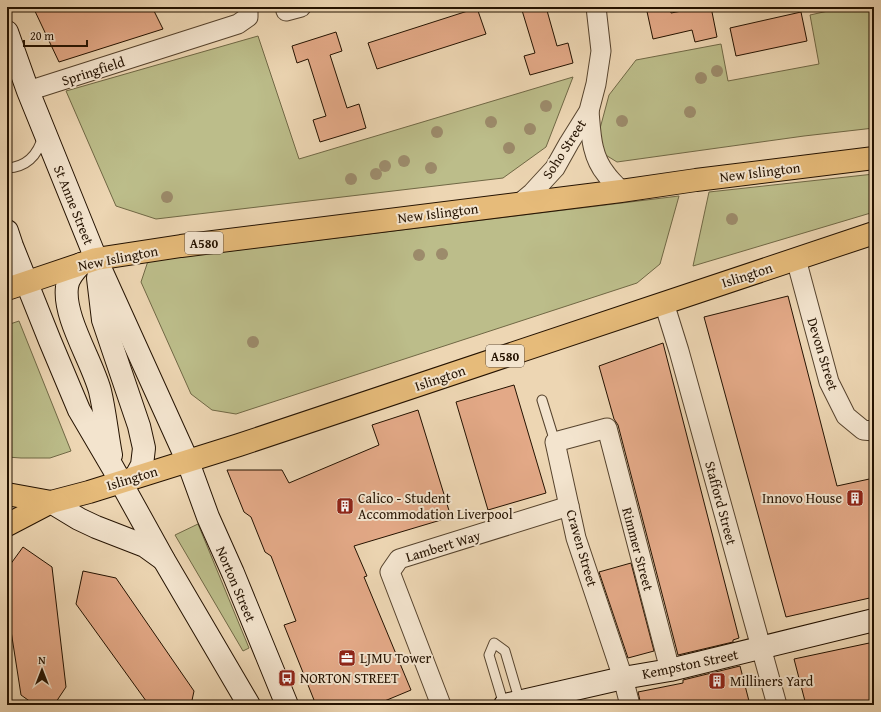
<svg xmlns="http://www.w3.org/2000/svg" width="881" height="712" viewBox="0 0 881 712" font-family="'Gentium Book Plus',serif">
<rect width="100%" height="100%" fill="#edd6b3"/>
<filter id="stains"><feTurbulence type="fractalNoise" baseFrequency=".005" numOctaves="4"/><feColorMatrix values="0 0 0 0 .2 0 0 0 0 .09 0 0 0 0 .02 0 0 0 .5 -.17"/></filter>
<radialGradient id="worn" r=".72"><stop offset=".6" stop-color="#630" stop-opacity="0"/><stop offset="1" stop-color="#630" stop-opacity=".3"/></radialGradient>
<g fill="#bcbd8a" stroke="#706845">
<path d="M846 7H874V128L804 136 617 162 604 154 598 136 609 95 636 60 721 44 728 81 819 64 810 15Z"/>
<path d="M258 36 299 159 573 77 546 147 503 178 156 219 116 206 66 91Z"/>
<path d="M874 174V212L693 266 709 192Z"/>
<path d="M679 196 660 264 637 283 236 414 212 410 191 394 141 282 148 261Z"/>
<path d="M19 321 71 451 50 458H21L7 457V325Z"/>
<path d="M198 524 249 648 243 651 175 535Z"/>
</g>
<g fill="#e3a987" stroke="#241200">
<path d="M33 7H152L163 29 59 62Z"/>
<path d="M521 7H546L557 46 568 43 573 63 530 75 524 56 535 53Z"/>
<path d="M646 7H670L671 13 703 7H711L717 37 695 42 692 30 653 39Z"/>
<path d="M477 8 486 34 377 69 368 43Z"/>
<path d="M801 12 807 41 736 56 730 28Z"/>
<path d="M336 32 342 51 330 55 347 108 359 104 366 128 320 142 313 120 326 116 308 59 297 63 292 46Z"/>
<path d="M788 296 837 486 874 478V597L786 617 704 317Z"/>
<path d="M663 343 739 638 733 640V642L678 655 618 425 614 419 599 366Z"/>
<path d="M514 385 546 493 488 510 456 402Z"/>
<path d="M418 410 451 517 354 546 367 576 364 577 411 690 375 705H316L284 625 296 621 271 556 265 552 251 517 244 512 227 470H282L289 483 379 445 372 425Z"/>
<path d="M23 547 52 567 66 687 54 705H35L21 695 7 605V569Z"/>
<path d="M631 563 654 651 628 658 599 572Z"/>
<path d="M83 571 116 578 194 691 191 705H149L76 604Z"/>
<path d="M874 642V705H806L794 659Z"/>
<path d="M740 666 750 705H641L638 692 683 683V680Z"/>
</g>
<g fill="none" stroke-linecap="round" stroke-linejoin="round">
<defs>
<g id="lane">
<path d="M7 168C27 167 38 155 43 136"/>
<path d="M542 400 555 442"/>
<path d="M504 705 489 655 494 643 505 651 520 702"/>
</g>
<g id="street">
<path d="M286 11 301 7"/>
<path d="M28 91 238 24 248 17V7"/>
<path d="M589 111C591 133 591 156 606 174 610 180 616 185 621 191"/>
<path d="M520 203 532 193 555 168 569 143 589 111 596 84 601 51 596 7"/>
<path d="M796 259 829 382 846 416 863 430 874 431"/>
<path d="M664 303 679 351 777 705"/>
<path d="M441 705 390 572 399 559 569 506"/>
<path d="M630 705 623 678 576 538 555 442 607 428 670 670"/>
</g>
<g id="secondary">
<path d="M7 32 28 91 96 259 188 462 208 517 233 573 287 705"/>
<path d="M7 231 12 246 50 341 79 410 113 468 164 560 249 705"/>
<path d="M81 264C75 270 68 277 67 287 63 317 92 361 100 391 105 412 107 434 111 455"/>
<path d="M98 278 103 320 139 426 144 448 142 465 136 476"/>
<path d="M51 502 79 519 96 527 145 546 163 559"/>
<path d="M505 705 623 678 670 670 874 620"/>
</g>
<path id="primary" d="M7 525 51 502"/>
<g id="highway">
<path d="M7 289 96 259 181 246 621 191 696 180 874 158"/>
<path d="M7 494 51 502 89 492 239 445 874 233"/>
</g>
</defs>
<use href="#lane" stroke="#56432d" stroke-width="11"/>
<use href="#street" stroke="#56432d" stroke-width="21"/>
<use href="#secondary" stroke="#241200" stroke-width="24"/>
<use href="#primary" stroke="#241200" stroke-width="24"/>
<use href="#highway" stroke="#241200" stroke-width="24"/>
<use href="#lane" stroke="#f3e4ce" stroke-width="9"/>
<use href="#street" stroke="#f3e4ce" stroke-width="19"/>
<use href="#secondary" stroke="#f3e4ce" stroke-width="22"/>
<use href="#primary" stroke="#e6bb7a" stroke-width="22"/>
<use href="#highway" stroke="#e6bb7a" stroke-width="22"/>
</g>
<g fill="#9c8b6b">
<circle cx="717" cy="71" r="6"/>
<circle cx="701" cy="78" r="6"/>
<circle cx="546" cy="106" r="6"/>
<circle cx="690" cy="112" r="6"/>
<circle cx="622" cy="121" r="6"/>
<circle cx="491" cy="122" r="6"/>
<circle cx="530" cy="129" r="6"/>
<circle cx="437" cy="132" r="6"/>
<circle cx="509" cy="148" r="6"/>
<circle cx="404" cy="161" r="6"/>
<circle cx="385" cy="166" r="6"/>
<circle cx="431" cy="168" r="6"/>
<circle cx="376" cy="174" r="6"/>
<circle cx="351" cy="179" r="6"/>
<circle cx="167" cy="197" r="6"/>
<circle cx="732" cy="219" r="6"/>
<circle cx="442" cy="254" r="6"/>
<circle cx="419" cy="255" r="6"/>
<circle cx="253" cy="342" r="6"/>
</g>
<defs>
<symbol id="building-square" viewBox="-11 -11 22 22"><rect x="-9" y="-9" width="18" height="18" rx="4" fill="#8f2418" stroke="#f3e4ce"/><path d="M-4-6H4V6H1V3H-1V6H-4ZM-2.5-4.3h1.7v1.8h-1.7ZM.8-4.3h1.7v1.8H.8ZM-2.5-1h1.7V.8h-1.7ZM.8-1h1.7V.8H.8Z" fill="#fff"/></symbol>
<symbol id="office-square" viewBox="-11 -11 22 22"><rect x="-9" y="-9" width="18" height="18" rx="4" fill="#8f2418" stroke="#f3e4ce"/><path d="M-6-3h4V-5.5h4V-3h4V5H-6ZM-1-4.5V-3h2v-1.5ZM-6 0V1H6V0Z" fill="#fff"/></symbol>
<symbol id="bus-square" viewBox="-11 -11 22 22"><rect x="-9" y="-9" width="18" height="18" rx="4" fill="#8f2418" stroke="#f3e4ce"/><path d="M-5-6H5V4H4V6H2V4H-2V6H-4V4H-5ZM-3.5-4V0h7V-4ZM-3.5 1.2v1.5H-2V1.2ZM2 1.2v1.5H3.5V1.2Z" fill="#fff"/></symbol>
</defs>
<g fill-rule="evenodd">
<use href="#building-square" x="845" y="488" width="20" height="20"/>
<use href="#building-square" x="335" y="496" width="20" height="20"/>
<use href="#office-square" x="337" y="648" width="20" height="20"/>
<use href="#bus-square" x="277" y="668" width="20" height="20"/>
<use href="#building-square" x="707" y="671" width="20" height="20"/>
</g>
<g text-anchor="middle" stroke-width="4" stroke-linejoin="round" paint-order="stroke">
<g fill="#f3e4ce" stroke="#62513e" stroke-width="1">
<rect x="185" y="232" width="38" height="22" rx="3"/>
<rect x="486" y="345" width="38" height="22" rx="3"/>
</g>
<g font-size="13" font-weight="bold" fill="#241200">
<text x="204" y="248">A580</text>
<text x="505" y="361">A580</text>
</g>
<g font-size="14" fill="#241200" stroke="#f3e4ce">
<text transform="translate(93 71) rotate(-18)" y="5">Springfield</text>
<text transform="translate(564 149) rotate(-57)" y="5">Soho Street</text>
<text transform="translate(760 172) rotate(-7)" y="5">New Islington</text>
<text transform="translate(74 205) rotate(68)" y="5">St Anne Street</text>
<text transform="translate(438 213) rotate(-7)" y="5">New Islington</text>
<text transform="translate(118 258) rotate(-11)" y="5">New Islington</text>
<text transform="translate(747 275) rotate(-18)" y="5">Islington</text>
<text transform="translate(823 354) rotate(73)" y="5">Devon Street</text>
<text transform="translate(440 378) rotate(-19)" y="5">Islington</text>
<text transform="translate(132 478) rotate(-17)" y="5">Islington</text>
<text transform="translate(721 503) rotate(75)" y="5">Stafford Street</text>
<text transform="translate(443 546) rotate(-17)" y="5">Lambert Way</text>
<text transform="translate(582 548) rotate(74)" y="5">Craven Street</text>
<text transform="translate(638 549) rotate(75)" y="5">Rimmer Street</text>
<text transform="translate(236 584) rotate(67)" y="5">Norton Street</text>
<text transform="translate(690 664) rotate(-12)" y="5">Kempston Street</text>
</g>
<g font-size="14" fill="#241200" stroke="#f3e4ce" text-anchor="start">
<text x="358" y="503">Calico - Student<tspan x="358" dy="16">Accommodation Liverpool</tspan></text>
<text x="842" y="503" text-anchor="end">Innovo House</text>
<text x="360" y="663">LJMU Tower</text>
<text x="300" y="683">NORTON STREET</text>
<text x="730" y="686">Milliners Yard</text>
</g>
</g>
<rect width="881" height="712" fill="none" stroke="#edd6b3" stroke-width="24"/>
<rect x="8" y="8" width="865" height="696" fill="none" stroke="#241200" stroke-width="2"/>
<rect x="12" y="12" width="857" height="688" fill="none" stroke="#241200"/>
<g transform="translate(42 670)" stroke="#f3e4ce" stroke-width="3" paint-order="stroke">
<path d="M0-3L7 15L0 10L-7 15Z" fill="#241200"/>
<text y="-6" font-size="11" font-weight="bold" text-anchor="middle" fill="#241200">N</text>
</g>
<path d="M24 40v6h63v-6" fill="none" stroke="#241200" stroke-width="2"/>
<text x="30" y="40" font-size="12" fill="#241200" stroke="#f3e4ce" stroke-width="3" paint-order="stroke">20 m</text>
<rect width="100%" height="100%" filter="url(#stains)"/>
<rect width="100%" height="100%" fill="url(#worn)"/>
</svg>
